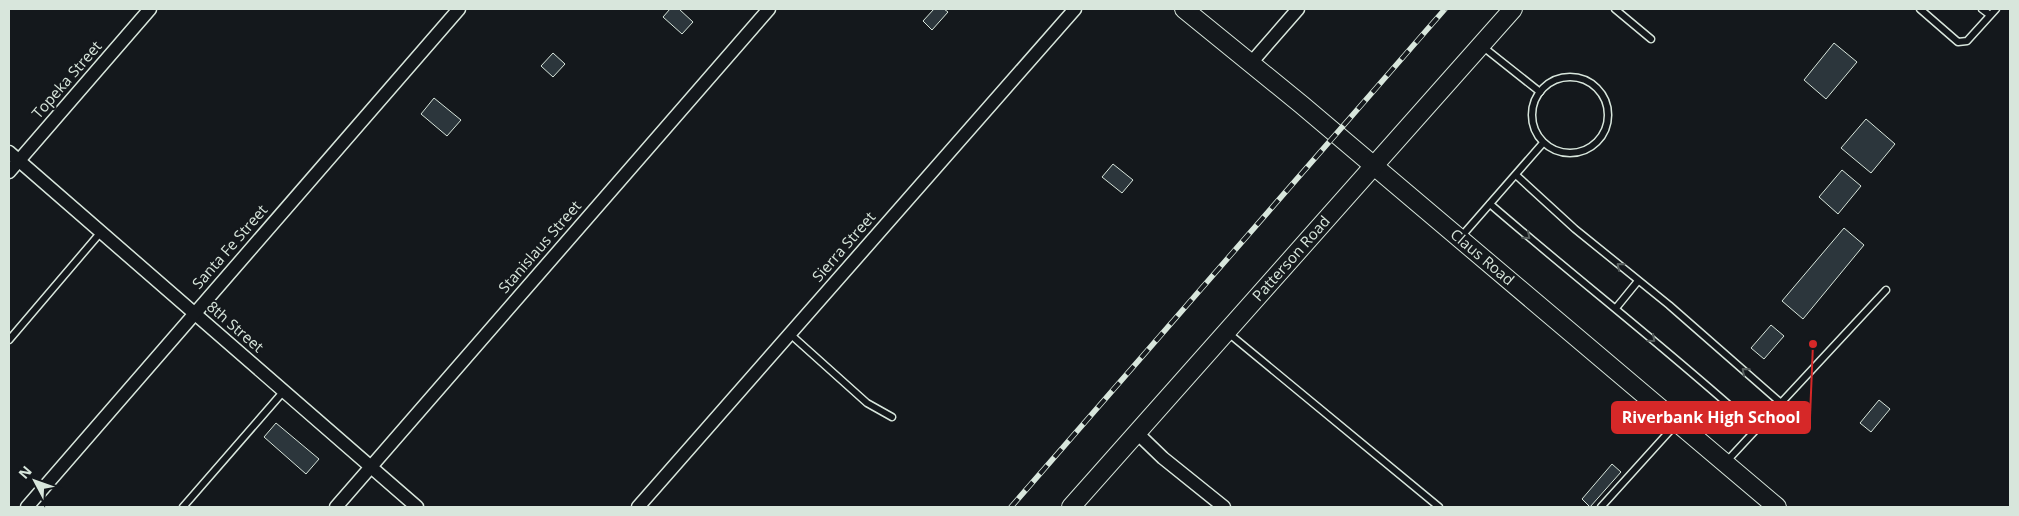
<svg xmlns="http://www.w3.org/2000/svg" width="2019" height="516" viewBox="0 0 2019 516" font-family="'Open Sans',sans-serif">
<rect width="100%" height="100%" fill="#14181c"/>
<g fill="#2c363c" stroke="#d8e6dc">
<path d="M670 9H679L693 22 682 34 663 17Z"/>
<path d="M934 9H944L948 12 932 30 923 21Z"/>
<path d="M1834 43 1857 62 1826 99 1804 80Z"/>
<path d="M553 53 565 64 553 77 541 66Z"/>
<path d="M434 98 461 120 447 136 421 114Z"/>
<path d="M1866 119 1895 144 1871 173 1841 148Z"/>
<path d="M1113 164 1133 180 1122 193 1102 177Z"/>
<path d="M1842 170 1861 186 1838 214 1819 197Z"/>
<path d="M1844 228 1864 245 1803 319 1782 301Z"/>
<path d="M1771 325 1784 336 1764 359 1751 348Z"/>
<path d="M1879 400 1890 409 1871 432 1860 423Z"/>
<path d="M276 423 319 459 306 474 264 437Z"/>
<path d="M1612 464 1621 472 1590 507 1582 499Z"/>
</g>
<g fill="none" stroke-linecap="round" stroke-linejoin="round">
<defs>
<g id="service">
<path d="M1615 9 1651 39"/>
<path d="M1920 9 1958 42 1967 41 1996 9"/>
<path d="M1982 9 1990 15"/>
<path d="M1482 46 1540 92"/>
<circle cx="1570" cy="115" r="38"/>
<path d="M1516 175 1575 229 1669 305 1781 403"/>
<path d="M1490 204C1578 280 1670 351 1756 429"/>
<path d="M1460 238 1543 143"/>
<path d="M1616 308 1638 281"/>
<path d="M1227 332 1439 507"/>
<path d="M790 334 867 403 892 417"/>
<path d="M9 340 101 232"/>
<path d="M1726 462 1886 290"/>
<path d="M183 507 283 392"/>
<path d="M1601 507 1676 424"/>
</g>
<g id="minor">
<path d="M1251 63 1298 9"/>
<path d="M9 152 417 507"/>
<path d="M9 172 150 9"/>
<path d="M1136 432 1163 458 1224 507"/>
<path d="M27 507 459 9"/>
<path d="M336 507 769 9"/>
<path d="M638 507 1075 9"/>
</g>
<g id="secondary">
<path id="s1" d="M1184 9 1302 105 1777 507"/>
<path id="s2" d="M1071 507 1513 9"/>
</g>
</defs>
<use href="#service" stroke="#d8e6dc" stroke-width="9"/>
<use href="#minor" stroke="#d8e6dc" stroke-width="15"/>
<use href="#secondary" stroke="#d8e6dc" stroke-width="20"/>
<use href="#service" stroke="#14181c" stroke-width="6"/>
<use href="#minor" stroke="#14181c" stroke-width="12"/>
<use href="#secondary" stroke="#14181c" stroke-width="18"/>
<defs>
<path id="rail" d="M1011 507 1445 9"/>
</defs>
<use href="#rail" stroke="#d8e6dc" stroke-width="5.5"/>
<use href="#rail" stroke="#14181c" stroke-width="4" stroke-dasharray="11" stroke-linecap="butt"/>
</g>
<defs><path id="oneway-chevron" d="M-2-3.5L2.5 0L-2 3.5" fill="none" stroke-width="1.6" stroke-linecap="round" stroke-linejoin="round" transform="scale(1.25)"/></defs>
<g stroke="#59605f">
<use href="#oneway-chevron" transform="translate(1527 236) rotate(41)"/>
<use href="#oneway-chevron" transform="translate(1620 266) rotate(-140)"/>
<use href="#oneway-chevron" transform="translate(1652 339) rotate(41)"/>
<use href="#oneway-chevron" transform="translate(1745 371) rotate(-139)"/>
</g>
<g text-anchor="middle" stroke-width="4" stroke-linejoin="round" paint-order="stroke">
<g font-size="15" fill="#d8e6dc" stroke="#14181c">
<text transform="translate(67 80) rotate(-49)" y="5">Topeka Street</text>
<text transform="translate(230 247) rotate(-49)" y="5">Santa Fe Street</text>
<text transform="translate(540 247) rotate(-49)" y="5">Stanislaus Street</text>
<text transform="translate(844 247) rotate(-49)" y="5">Sierra Street</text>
<text dy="5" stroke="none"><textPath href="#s2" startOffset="332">Patterson Road</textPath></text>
<text dy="5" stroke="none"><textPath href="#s1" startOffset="388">Claus Road</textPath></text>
<text transform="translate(235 327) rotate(41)" y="5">8th Street</text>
</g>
</g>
<path fill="none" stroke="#d62828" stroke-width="2" d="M1813 344L1810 417"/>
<circle fill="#d62828" stroke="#14181c" stroke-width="2" cx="1813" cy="344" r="5"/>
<rect fill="#d62828" stroke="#d62828" stroke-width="2" x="1612" y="402" width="198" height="31" rx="5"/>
<g font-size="16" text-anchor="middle" font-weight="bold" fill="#fff">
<text x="1711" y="423">Riverbank High School</text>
</g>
<rect width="2019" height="516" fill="none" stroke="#d8e6dc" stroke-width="20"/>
<g transform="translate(35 481) rotate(311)" stroke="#14181c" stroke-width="4" paint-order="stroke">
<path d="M0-4L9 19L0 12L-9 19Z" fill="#d8e6dc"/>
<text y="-8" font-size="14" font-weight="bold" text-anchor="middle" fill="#d8e6dc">N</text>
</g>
</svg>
